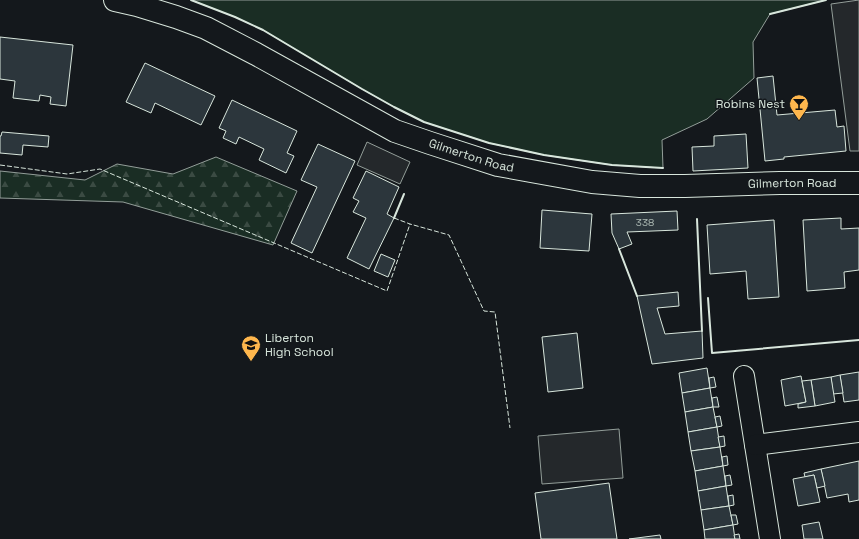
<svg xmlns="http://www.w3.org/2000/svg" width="859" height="539" viewBox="0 0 859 539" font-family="'Space Grotesk',sans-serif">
<defs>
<pattern id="forest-firs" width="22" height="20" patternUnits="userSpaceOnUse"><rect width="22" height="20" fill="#1a2d24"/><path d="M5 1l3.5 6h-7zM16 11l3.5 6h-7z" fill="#3b4b43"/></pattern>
</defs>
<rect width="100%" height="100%" fill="#14181c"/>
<path fill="#1a2d24" stroke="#939e99" d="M191 0H826L770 14 753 42 754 78 707 119 662 140 663 168 612 165 544 155 489 143 424 122 394 107 362 89 263 30 235 17Z"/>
<path fill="url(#forest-firs)" stroke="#939e99" d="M216 157 297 191 273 245 123 202 0 198V171L85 180 117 164 173 174Z"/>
<g fill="#24282b" stroke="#939e99">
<path d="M859 0V151H850L831 4Z"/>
<path d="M367 142 410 162 400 184 357 165Z"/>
<path d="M619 429 623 478 542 484 538 436Z"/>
</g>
<g fill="#2c363c" stroke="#d8e6dc">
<path d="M0 37 73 45 66 106 50 104 51 97 40 95 39 101 13 98 15 81 0 79Z"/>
<path d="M145 63 215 96 201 125 155 103 151 113 126 102Z"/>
<path d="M773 76 777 115 835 110 837 127 844 126 846 151 784 157V159L765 161 757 78Z"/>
<path d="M232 100 297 131 287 153 294 156 286 173 259 160 264 149 239 137 236 144 223 138 226 131 219 128Z"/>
<path d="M2 132 49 136 48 147 23 145 22 155 0 153V136H1Z"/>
<path d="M746 134 748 168 693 171 692 147 714 146V136Z"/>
<path d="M318 144 355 161 312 253 291 243 317 187 301 180Z"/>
<path d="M366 171 399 187 387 214 394 218 369 269 347 258 366 218 353 212 359 201 353 198Z"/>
<path d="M542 210 592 214 589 251 540 248Z"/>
<path d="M677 211 678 230 627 232 632 244 619 249 612 233 611 214Z"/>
<path d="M841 218V229L859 228V270L844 272 845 288 807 291 803 220Z"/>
<path d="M774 220 779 297 748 299 746 271 710 274 707 225Z"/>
<path d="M381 254 395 260 388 277 374 271Z"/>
<path d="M678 292 679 306 657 308 665 334 702 331 703 358 652 364 637 296Z"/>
<path d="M577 333 583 388 548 392 542 337Z"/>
<path d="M707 368 710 388 682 393 679 373Z"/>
<path d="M859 372V400L844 402 840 375Z"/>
<path d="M840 375 843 393 833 394 831 377Z"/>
<path d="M801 376 806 402 785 406 781 380Z"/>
<path d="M714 377 716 387 710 388 709 378Z"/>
<path d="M831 377 835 402 815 406 811 380Z"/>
<path d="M811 380 815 406 798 408V404L806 402 802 381Z"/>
<path d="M710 388 713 407 685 412 682 393Z"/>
<path d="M717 397 719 407H713L712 398Z"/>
<path d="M713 407 717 427 688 432 685 412Z"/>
<path d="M720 416 722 426 717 427 715 417Z"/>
<path d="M717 427 720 447 691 451 688 432Z"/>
<path d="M724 436 725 446 720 447 718 437Z"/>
<path d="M720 447 723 466 695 471 691 451Z"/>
<path d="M727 456 728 465 723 466 722 457Z"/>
<path d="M859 461V500L849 502 848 494 827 498 821 469Z"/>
<path d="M723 466 726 486 698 491 695 471Z"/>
<path d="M821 469 825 486 817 488 814 475 805 477 804 473Z"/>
<path d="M730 475 732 485 726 486 725 476Z"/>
<path d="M814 475 820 502 798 506 793 479Z"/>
<path d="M609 483 617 539H541L535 493Z"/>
<path d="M726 486 729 506 701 510 698 491Z"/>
<path d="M733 495 734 505 729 506 728 496Z"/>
<path d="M729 506 733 525 704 530 701 510Z"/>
<path d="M731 515H736L738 524 733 525Z"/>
<path d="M819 522 823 539H804L802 525Z"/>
<path d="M733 525 735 539H705L704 530Z"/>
<path d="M739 534 740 539H735L734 535Z"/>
<path d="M660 535 661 539H629Z"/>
</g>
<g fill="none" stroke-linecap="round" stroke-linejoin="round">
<defs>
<g id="street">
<path d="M744 376 770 539"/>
<path d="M755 445 859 432"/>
</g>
<g id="primary">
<path id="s1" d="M115 0 137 5 176 17 206 28 256 54 395 131 430 143 498 165 592 182 640 186H685L780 183H859"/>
</g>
</defs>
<use href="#street" stroke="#d8e6dc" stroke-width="22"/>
<use href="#primary" stroke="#d8e6dc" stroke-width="24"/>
<use href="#street" stroke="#14181c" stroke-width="20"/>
<use href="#primary" stroke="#14181c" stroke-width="22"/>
<g stroke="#d8e6dc" stroke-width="1" stroke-dasharray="5 2" stroke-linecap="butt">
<path d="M0 165 67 174 100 169 387 291 410 224"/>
<path d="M394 218 410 224 449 235 484 311 495 312 510 428"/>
</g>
<g stroke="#d8e6dc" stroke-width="2">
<path d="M191 0 235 17 263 30 362 89 394 107 424 122 489 143 544 155 612 165 663 168"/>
<path d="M770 14 826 0"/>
<path d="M394 218 404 194"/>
<path d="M697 219 702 331"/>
<path d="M619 249 637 296"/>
<path d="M708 298 712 353 859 340"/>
</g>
</g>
<defs>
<symbol id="bar-pin" viewBox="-11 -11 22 30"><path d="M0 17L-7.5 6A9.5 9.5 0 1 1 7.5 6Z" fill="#ffb74d" stroke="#14181c"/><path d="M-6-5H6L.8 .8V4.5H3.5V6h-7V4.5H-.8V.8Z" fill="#111"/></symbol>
<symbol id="school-pin" viewBox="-11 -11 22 30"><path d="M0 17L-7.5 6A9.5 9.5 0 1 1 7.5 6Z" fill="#ffb74d" stroke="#14181c"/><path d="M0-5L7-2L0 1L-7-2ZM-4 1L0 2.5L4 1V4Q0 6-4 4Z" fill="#111"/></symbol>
</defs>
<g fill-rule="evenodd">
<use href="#bar-pin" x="788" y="93" width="22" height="30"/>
<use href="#school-pin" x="240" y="334" width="22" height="30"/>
</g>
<g text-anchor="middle" stroke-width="3" stroke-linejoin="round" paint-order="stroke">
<g font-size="10" fill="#adbab4">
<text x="645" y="226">338</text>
</g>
<g font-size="12" fill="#d8e6dc" stroke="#14181c" text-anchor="end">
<text x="785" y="108">Robins Nest</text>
<text x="265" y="342" text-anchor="start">Liberton<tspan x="265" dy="14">High School</tspan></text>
</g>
<g font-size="12" fill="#d8e6dc" stroke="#14181c">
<text dy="4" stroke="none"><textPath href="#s1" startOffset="391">Gilmerton Road</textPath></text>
<text dy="4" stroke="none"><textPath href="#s1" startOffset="715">Gilmerton Road</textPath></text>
</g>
</g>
</svg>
